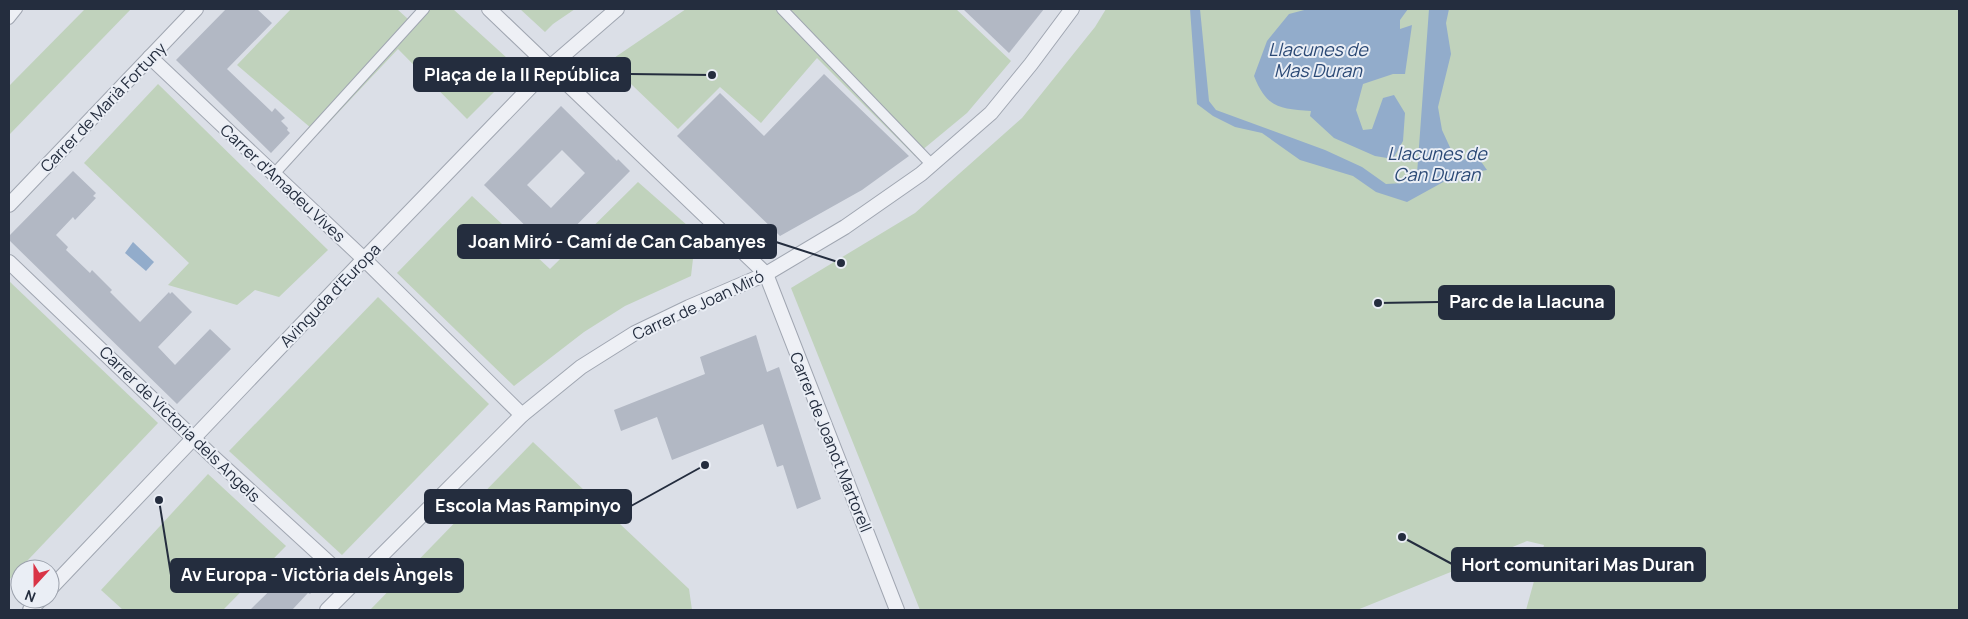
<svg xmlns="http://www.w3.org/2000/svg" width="1968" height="619" viewBox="0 0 1968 619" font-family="Manrope,sans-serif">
<rect width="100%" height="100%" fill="#dbdfe7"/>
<g fill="#c0d2bc">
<path d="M85 9H131L9 135V86Z"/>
<path d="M291 9H397L408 19 418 9H453L518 68 467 119 398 49 318 134 237 65Z"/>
<path d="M520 9H575L553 24 545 32Z"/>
<path d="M686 9H956L1011 61 967 113 915 156 817 58 761 123 720 87 678 129 608 62Z"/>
<path d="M1106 9H1959V610H1526L1544 545 1527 541 1357 610H920L791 288 915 213 1022 118 1095 27Z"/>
<path d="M158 84 328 250 279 297 255 290 237 305 168 285 189 263 84 163Z"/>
<path d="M638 182 696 233 691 276 625 306 584 332 514 386 397 273 472 196 550 269Z"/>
<path d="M9 281 158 423 9 580Z"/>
<path d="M378 297 489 404 342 555 229 451Z"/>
<path d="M533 442 689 589 692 610H370Z"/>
<path d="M208 474 286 546 223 610H123L101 590Z"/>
</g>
<g fill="#92accb">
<path d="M1190 9H1200L1209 101 1216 110 1325 150 1362 167 1386 184 1403 183 1417 174 1429 9H1449L1446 23 1451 54 1438 107 1442 130 1454 156 1463 160 1475 153 1487 170 1456 175 1407 202 1376 192 1353 176 1300 160 1262 133 1235 127 1213 116 1197 104Z"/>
<path d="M1308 9H1408L1400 20V29L1412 25 1405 74H1393L1363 84 1356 110 1363 130 1372 129 1383 98 1394 95 1405 113 1403 141 1393 159 1375 156 1334 138 1310 116 1311 111C1280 108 1267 109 1254 76L1267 41 1289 14Z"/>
<path d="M133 242 154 262 146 271 125 253Z"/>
</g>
<g fill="#b2b8c4" fill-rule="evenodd">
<path d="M226 9H257L272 23 227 69 272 112 275 108 285 118 281 121 288 128 287 130 290 133 271 153 176 60Z"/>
<path d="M963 9H1044L1009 53Z"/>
<path d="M824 74 909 156 862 190 780 236 677 136 720 93 764 136Z"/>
<path d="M561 106 617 161 618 159 630 171 551 251 484 185ZM562 150 585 173 551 208 527 185Z"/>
<path d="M73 171 96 193 93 196 96 198 75 220 73 217 56 235 68 247 66 250 90 273 92 270 112 290 110 292 140 322 169 292 170 294 172 292 192 312 158 347 175 365 210 329 231 349 177 404 9 240V236Z"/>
<path d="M756 335 767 372 779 367 821 499 797 509 783 465 777 467 763 424 672 460 657 417 621 431 614 410 705 374 700 357Z"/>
<path d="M299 562 321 583 310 594 308 593 292 610H250Z"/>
</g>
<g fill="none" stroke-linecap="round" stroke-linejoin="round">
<defs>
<g id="pedestrian">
<path d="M782 9 932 165"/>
<path d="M9 19 17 9"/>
<path d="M274 174 424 9"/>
</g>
<g id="minor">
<path d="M489 9 766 274 897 610"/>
<path d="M150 57 364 259 522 415"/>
<path d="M9 205 196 9"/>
<path d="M9 262 211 455 352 584"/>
<path d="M50 589 364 259 550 67 617 9"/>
<path d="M30 610 41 599"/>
<path d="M327 610 522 415 581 367 635 333 689 307 766 274 845 227 921 174 991 113 1031 64 1072 9"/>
</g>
</defs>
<use href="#pedestrian" stroke="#a0a6b1" stroke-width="12"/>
<use href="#minor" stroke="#a0a6b1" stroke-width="16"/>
<use href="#pedestrian" stroke="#eef0f5" stroke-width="10"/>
<use href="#minor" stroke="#eef0f5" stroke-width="14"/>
</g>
<g text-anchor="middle" stroke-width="4" stroke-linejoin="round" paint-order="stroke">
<g font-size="16" fill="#242d3e" stroke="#eaeef5">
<text transform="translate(103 107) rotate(-46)" y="6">Carrer de Marià Fortuny</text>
<text transform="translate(283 183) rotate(43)" y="6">Carrer d'Amadeu Vives</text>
<text transform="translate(330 295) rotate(-46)" y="6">Avinguda d'Europa</text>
<text transform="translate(698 305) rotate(-25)" y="6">Carrer de Joan Miró</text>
<text transform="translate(180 424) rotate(44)" y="6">Carrer de Victoria dels Angels</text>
<text transform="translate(831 442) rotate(68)" y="6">Carrer de Joanot Martorell</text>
</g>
<g font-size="18" font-style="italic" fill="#2b4975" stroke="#eaeef5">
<text x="1318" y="56">Llacunes de<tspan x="1318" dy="21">Mas Duran</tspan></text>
<text x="1437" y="160">Llacunes de<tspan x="1437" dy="21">Can Duran</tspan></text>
</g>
</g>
<path fill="none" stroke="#242d3e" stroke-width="2" d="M712 75L630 74M841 263L776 242M1378 303L1439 302M705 465L631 506M1402 537L1452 564M159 500L171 575"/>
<g fill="#242d3e" stroke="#eaeef5" stroke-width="2">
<circle cx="712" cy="75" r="5"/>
<circle cx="841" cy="263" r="5"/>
<circle cx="1378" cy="303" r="5"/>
<circle cx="705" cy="465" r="5"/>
<circle cx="1402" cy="537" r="5"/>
<circle cx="159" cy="500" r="5"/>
</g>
<g fill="#242d3e" stroke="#242d3e" stroke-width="2">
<rect x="414" y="58" width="216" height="33" rx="5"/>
<rect x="458" y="225" width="318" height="33" rx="5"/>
<rect x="1439" y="286" width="175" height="33" rx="5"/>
<rect x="425" y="490" width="206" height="33" rx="5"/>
<rect x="1452" y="548" width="253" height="33" rx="5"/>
<rect x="171" y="559" width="292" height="33" rx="5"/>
</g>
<g font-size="18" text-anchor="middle" font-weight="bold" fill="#fff">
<text x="522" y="81">Plaça de la II República</text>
<text x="617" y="248">Joan Miró - Camí de Can Cabanyes</text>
<text x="1527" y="308">Parc de la Llacuna</text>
<text x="528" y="512">Escola Mas Rampinyo</text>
<text x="1578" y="571">Hort comunitari Mas Duran</text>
<text x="317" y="581">Av Europa - Victòria dels Àngels</text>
</g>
<rect width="1968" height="619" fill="none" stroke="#242d3e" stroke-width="20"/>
<g transform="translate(35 584) rotate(201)"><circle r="24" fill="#eaeef5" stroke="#9ba1ac"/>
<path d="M0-4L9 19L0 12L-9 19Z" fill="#d93446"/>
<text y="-8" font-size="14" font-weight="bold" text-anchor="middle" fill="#242d3e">N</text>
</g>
</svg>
